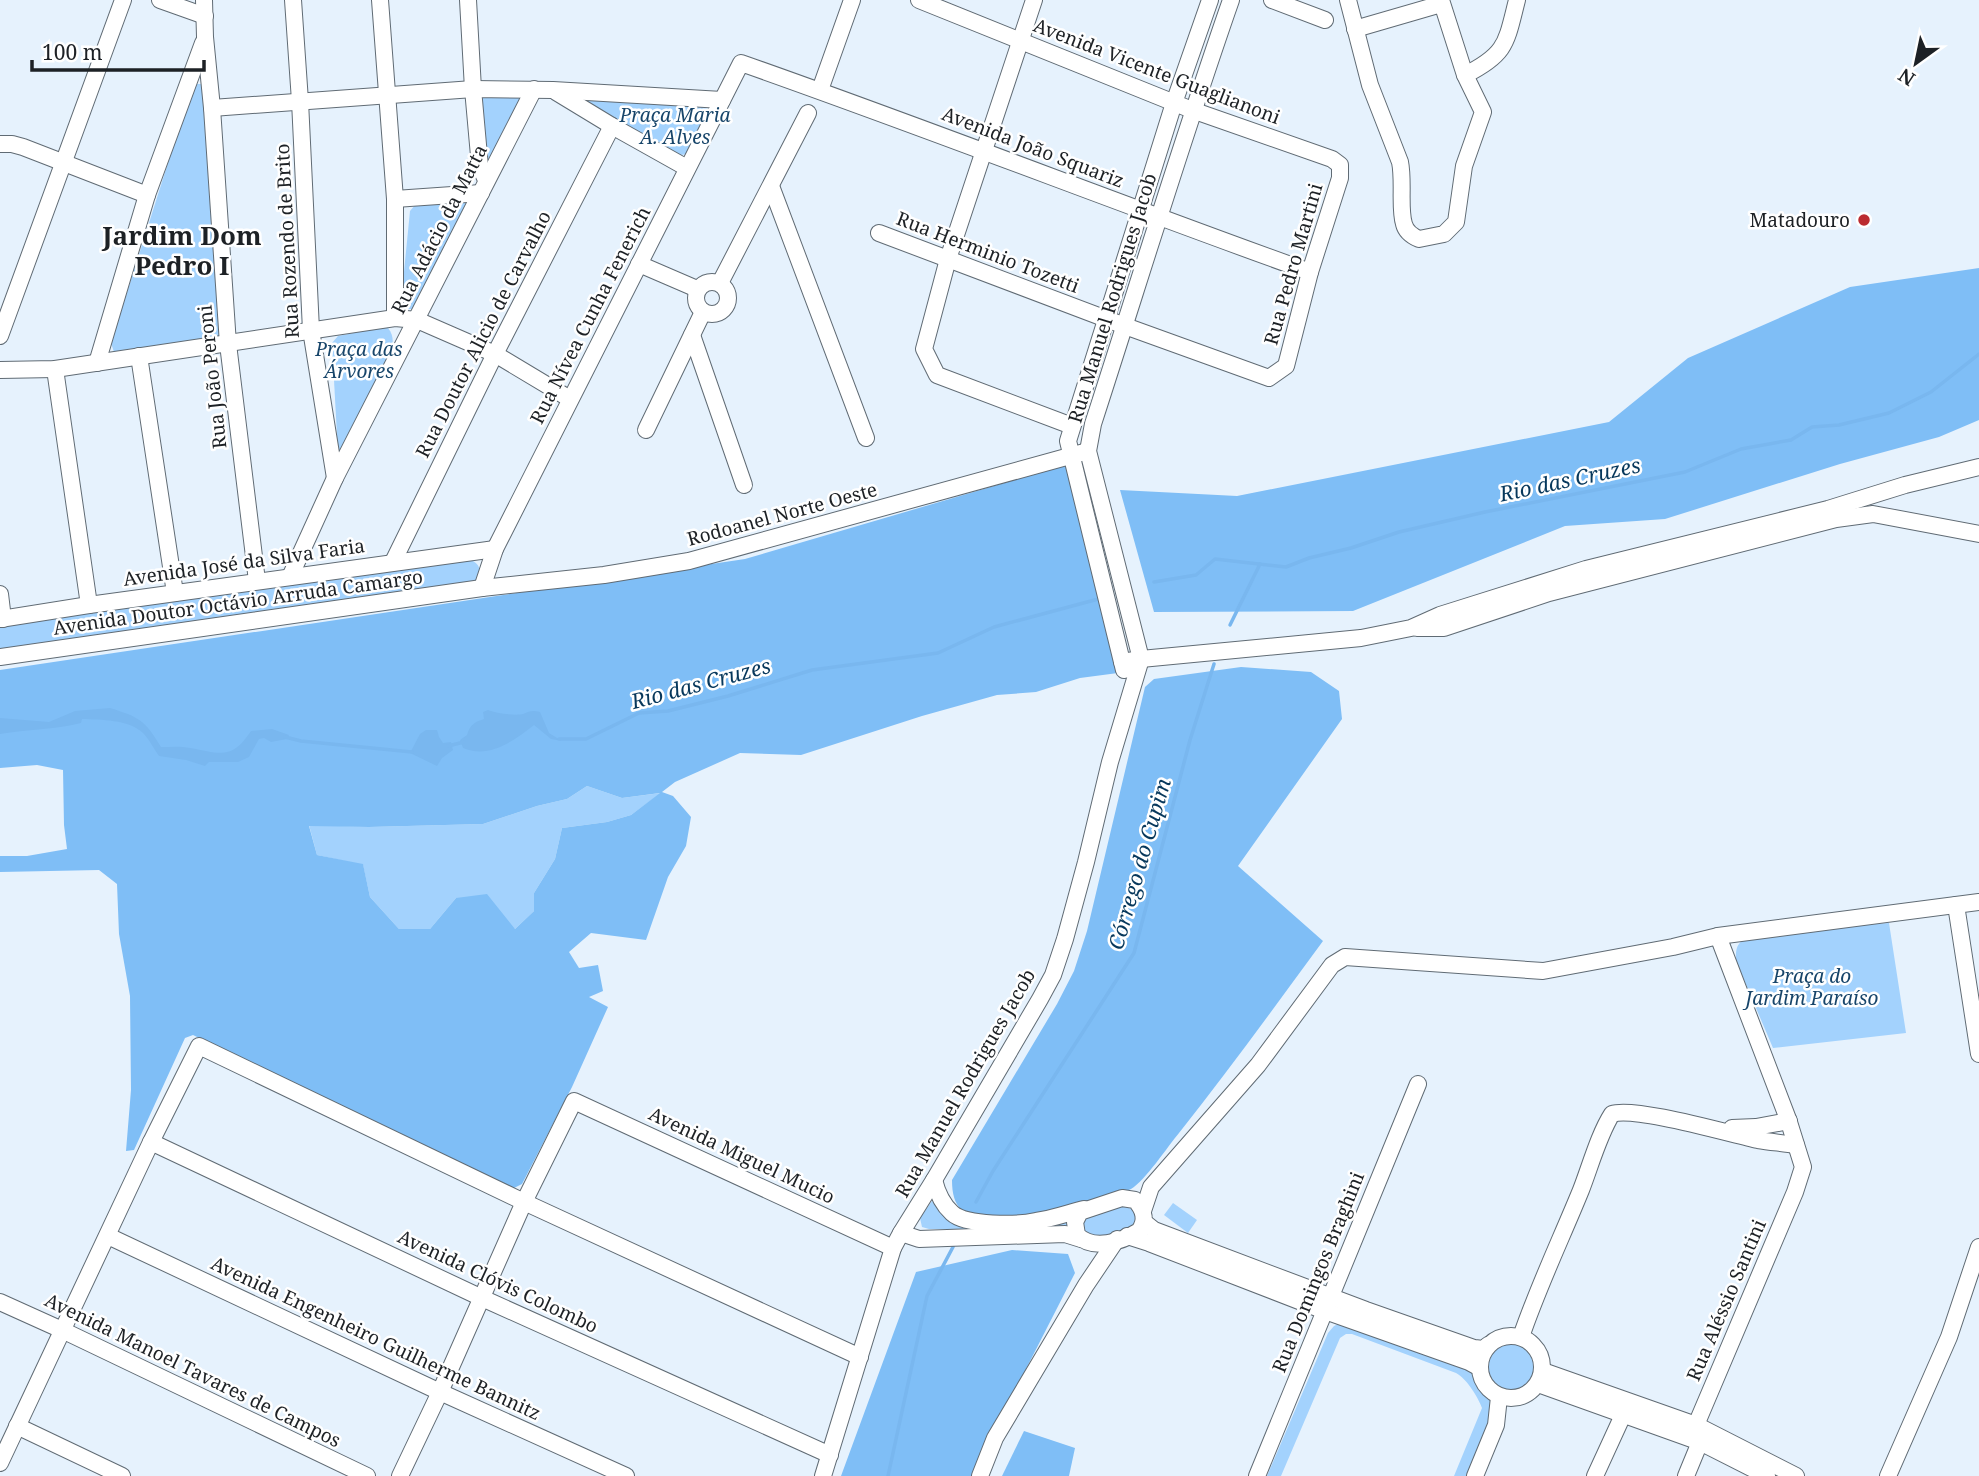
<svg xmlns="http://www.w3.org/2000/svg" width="1979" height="1476" viewBox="0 0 1979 1476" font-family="'Noto Serif',serif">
<rect width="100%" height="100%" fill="#e6f2fd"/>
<g fill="#a3d2fd">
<path d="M197 84H201L204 88 221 335 218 337 114 352 111 343 192 87Z"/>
<path d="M481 93 525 95 492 167 485 166Z"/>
<path d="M578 99 707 104 712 108 688 154 680 155 578 103Z"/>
<path d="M467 201 470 203 414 309H405L401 302 410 211 416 204Z"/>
<path d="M384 327 388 328C395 336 393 347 390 357L338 454 332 343 338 336Z"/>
<path d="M471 560C481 565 481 571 478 581L0 650V625Z"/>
<path d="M587 786 622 798 661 793 631 815 607 822 562 828 555 859 534 893V911L515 929 456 898 430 929H399L370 897 363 865 317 855 309 825 369 827 483 824 537 806 567 799Z"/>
<path d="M1889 923 1906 1033 1773 1048 1736 961C1736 954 1735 946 1742 941 1757 931 1864 925 1889 923Z"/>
<path d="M932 1201 940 1206 945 1213 1071 1218 1070 1229H929L922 1227 920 1218Z"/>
<path d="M1173 1203 1197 1220 1188 1233 1164 1215Z"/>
<path d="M1122 1205 1136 1211 1137 1225 1100 1239 1083 1234V1218Z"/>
<path d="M1340 1323 1479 1373 1484 1388 1492 1396 1496 1408 1469 1476H1454L1482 1408C1478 1397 1467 1379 1456 1373L1352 1334H1346L1340 1338 1281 1476H1267L1328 1333 1334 1326Z"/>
<circle cx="1511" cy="1368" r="27"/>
</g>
<g fill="#7fbef6" fill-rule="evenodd">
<path d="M1979 268V420L1939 437 1840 464 1665 519 1565 526 1353 611 1154 612 1120 490 1237 496 1609 422 1688 358 1850 287Z"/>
<path d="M1065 466 1069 474 1118 673 1080 678 1036 692 997 695 922 716 801 755 740 753 675 782 662 792 673 796 691 817 686 846 668 877 646 940 591 933 569 952 579 968 598 965 603 991 589 997 608 1007 572 1087 522 1184 514 1188 500 1183 193 1035 185 1038 134 1150 126 1151 131 1090 130 996 119 934 117 884 99 870 0 872V856H27L67 849 64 825 63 770 37 765 0 768V670L745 559 1045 471ZM587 786 622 798 660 793 631 815 607 822 562 828 555 859 534 893V911L515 929 487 894 456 898 430 929H399L370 897 363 864 317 855 309 826 369 827 483 824 537 806 567 799Z"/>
<path d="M1241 667 1311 672 1339 691 1342 719 1238 866 1323 941C1276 1005 1229 1070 1179 1133 1168 1146 1145 1181 1131 1189 1123 1193 1113 1195 1105 1197 1066 1210 1032 1215 990 1217 963 1217 952 1208 952 1180L1057 1004 1074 971 1087 931 1145 687 1154 679Z"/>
<path d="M1012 1250 1068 1254 1075 1273 981 1457 975 1476H841L916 1272Z"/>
<path d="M1024 1431 1075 1448 1069 1476H1002Z"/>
</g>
<g fill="#79b7ef">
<path d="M110 708C139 717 145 720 161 747 170 747 181 746 190 748 220 753 231 761 251 731L272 729 289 735 287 739 271 742 264 738 259 739 249 757 238 762H209L205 766 186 760 159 756C154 749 149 739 143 733 128 719 101 720 82 719L81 723C54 730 27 729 0 734V718L49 722 75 711Z"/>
<path d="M488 710C495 713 515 716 523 714 530 711 532 710 540 712L549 733 562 741 551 739 534 725C514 741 489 759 463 748L460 740 467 735C470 725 474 722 484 719L483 712Z"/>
<path d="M426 730H437L439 737 443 743 451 742 453 750 442 758 437 766 410 753 420 734Z"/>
</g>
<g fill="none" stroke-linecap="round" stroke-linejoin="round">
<g stroke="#79b7ef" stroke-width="3.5">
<path d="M1154 582 1196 575 1215 559 1286 567 1309 558 1351 548 1399 532 1485 512 1685 472 1741 449 1791 440 1812 427 1839 425 1889 413 1931 392 1979 354"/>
<path d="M1230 625 1260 564"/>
<path d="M285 737 301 741 412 752"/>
<path d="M559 739H586L639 713 668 711 728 696 812 670 938 653 994 627 1102 598"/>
<path d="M448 746 464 742"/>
<path d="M976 1202 993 1171 1134 953 1190 740 1214 664"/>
<path d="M888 1476 927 1296 953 1247"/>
</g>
<defs>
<g id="minor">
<path d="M160 0 205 16"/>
<path d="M204 0 205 37 212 108 228 344 257 581"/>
<path d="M293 0 300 101 311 330 335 478"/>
<path d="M380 0 395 199V318"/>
<path d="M468 0 473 89 480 167 486 180"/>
<path d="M1034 0 948 259 924 349 937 375 1072 426"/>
<path d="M1272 0 1325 20"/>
<path d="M1348 0 1370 85 1400 162C1404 181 1399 209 1404 224 1406 232 1412 236 1419 239L1444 234 1456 222 1464 166 1483 112 1465 75 1441 0"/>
<path d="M1355 29 1441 4"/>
<path d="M1465 75C1507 54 1506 43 1517 0"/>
<path d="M820 90 852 0"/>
<path d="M556 92 612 126 687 168"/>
<path d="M212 108 473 89 553 90 722 100"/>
<path d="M0 144H12L23 147 147 195"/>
<path d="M771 186 866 438"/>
<path d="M395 199 481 193"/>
<path d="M879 233 1125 326 1269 378 1286 366 1310 272 1340 178V165L1332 159 1192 110 919 0"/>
<path d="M639 264 697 289"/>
<circle cx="712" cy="298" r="16"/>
<path d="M720 283 808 113"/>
<path d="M692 335 744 485"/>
<path d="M0 336 123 0"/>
<path d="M139 356 175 593"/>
<path d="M97 363 147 195 203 43"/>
<path d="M55 369 89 605"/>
<path d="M0 370 55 369 395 318 417 320 495 354 570 399"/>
<path d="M646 430 703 312"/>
<path d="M393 562 495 354 612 126"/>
<path d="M290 577 335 478 534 89"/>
<path d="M482 588 495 549 741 63C932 130 1120 204 1310 272"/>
<path d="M0 594 3 619"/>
<path d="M0 619 89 605 495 549"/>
<path d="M1417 628H1444L1549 593 1836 519 1873 514 1979 534"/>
<path d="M0 657 482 588 604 575 689 561 1088 451"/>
<path d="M1122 662 1141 659 1361 638 1411 628 1440 615 1586 569 1828 509 1905 485 1979 467"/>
<path d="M1124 670 1068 441 1174 103 1210 0"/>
<path d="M1956 905 1979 1054"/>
<path d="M1732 1128 1756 1127 1789 1121"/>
<path d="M151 1142 482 1298 830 1455"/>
<path d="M934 1180C937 1192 942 1204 952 1213 966 1226 1018 1225 1036 1221 1052 1219 1068 1213 1084 1209"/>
<path d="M1122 1198 1135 1200C1144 1210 1147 1220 1139 1231 1121 1242 1093 1251 1077 1235L1075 1222 1080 1212Z"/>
<path d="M1143 1211 1151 1187 1258 1065 1332 965 1345 957 1543 971 1673 947 1718 936 1979 902"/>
<path d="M1144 1222 1154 1230 1366 1310 1474 1348 1484 1349 1488 1345"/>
<path d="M901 1233 919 1239 1065 1234 1081 1239"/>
<path d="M108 1236 440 1392 626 1476"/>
<path d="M1127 1236 1149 1243 1325 1311 1469 1362 1480 1368"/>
<path d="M0 1302 62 1330 367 1476"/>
<circle cx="1511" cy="1367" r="31"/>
<path d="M1521 1337C1538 1287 1561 1239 1581 1190 1590 1167 1599 1134 1612 1114 1634 1106 1730 1134 1758 1140 1770 1142 1783 1143 1796 1145"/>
<path d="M1543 1371 1696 1425 1796 1476"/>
<path d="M1538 1384 1700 1442 1767 1476"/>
<path d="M1696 1425 1795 1192 1803 1167 1788 1119 1718 936"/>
<path d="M17 1426 122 1476"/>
<path d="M0 1463 151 1142 199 1046 524 1202 860 1357"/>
<path d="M400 1476 440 1392 524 1202 574 1101 893 1248"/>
<path d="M823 1476 893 1248 901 1233 934 1180 1040 999 1053 975 1065 939 1086 862 1110 762 1141 659 1088 451 1093 424C1139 282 1182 140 1231 0"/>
<path d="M980 1476 995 1438 1086 1285 1117 1239"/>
<path d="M1257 1476 1418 1084"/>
<path d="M1475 1476 1496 1425 1499 1397"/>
<path d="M1595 1476 1623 1415"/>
<path d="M1686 1476 1700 1442"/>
<path d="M1888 1476 1949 1337 1979 1247"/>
</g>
</defs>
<use href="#minor" stroke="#606b74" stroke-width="18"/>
<use href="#minor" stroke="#fff" stroke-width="16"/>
</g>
<circle fill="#bb2b30" stroke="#fff" stroke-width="2.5" cx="1864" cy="220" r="7"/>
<g text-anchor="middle" stroke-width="5" stroke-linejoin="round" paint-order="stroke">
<g font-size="19" fill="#1d2125" stroke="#fff">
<text transform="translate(1157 71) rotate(21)" y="7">Avenida Vicente Guaglianoni</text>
<text transform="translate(1033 147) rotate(21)" y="7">Avenida João Squariz</text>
<text transform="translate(439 229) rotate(-63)" y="7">Rua Adácio da Matta</text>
<text transform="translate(287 241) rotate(-93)" y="7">Rua Rozendo de Brito</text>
<text transform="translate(988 252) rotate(21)" y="7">Rua Herminio Tozetti</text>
<text transform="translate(1293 264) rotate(-74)" y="7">Rua Pedro Martini</text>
<text transform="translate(1112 298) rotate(-73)" y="7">Rua Manuel Rodrigues Jacob</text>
<text transform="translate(590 315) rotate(-63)" y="7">Rua Nívea Cunha Fenerich</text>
<text transform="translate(483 334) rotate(-63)" y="7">Rua Doutor Alicio de Carvalho</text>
<text transform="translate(212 377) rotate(-96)" y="7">Rua João Peroni</text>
<text transform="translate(782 514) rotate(-15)" y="7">Rodoanel Norte Oeste</text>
<text transform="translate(244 562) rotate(-8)" y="7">Avenida José da Silva Faria</text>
<text transform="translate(238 602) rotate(-8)" y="7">Avenida Doutor Octávio Arruda Camargo</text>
<text transform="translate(965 1083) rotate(-60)" y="7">Rua Manuel Rodrigues Jacob</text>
<text transform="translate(742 1155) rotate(25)" y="7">Avenida Miguel Mucio</text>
<text transform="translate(1318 1272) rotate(-68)" y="7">Rua Domingos Braghini</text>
<text transform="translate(498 1281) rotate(25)" y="7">Avenida Clóvis Colombo</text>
<text transform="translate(1726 1300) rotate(-67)" y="7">Rua Aléssio Santini</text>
<text transform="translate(376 1338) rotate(25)" y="7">Avenida Engenheiro Guilherme Bannitz</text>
<text transform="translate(193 1370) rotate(26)" y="7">Avenida Manoel Tavares de Campos</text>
</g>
<g font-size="19" font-style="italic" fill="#17456a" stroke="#fff">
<text x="675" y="122">Praça Maria<tspan x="675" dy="22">A. Alves</tspan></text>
<text x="359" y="356">Praça das<tspan x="359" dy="22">Árvores</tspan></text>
<text x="1812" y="983">Praça do<tspan x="1812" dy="22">Jardim Paraíso</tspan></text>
</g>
<g font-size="19" fill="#1d2125" stroke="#fff" text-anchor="end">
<text x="1850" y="227">Matadouro</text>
</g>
<g font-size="21" font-style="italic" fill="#07385c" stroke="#fff">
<text transform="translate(1570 480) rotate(-12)" y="7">Rio das Cruzes</text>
<text transform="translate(701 684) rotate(-15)" y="7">Rio das Cruzes</text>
<text transform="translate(1140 864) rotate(-74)" y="7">Córrego do Cupim</text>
</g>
<g font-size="26" font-weight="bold" fill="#1d2125" stroke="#fff">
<text x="182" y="245">Jardim Dom<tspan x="182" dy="30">Pedro I</tspan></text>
</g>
</g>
<g transform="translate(1916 63) rotate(213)" stroke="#ffffff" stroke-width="5" paint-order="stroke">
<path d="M0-5L12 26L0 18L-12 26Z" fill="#1d2125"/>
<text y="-10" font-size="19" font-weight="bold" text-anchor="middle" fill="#1d2125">N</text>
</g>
<path d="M32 60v10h172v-10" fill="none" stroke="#1d2125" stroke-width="3.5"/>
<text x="42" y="60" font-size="21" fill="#1d2125" stroke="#ffffff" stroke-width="5" paint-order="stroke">100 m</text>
</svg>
